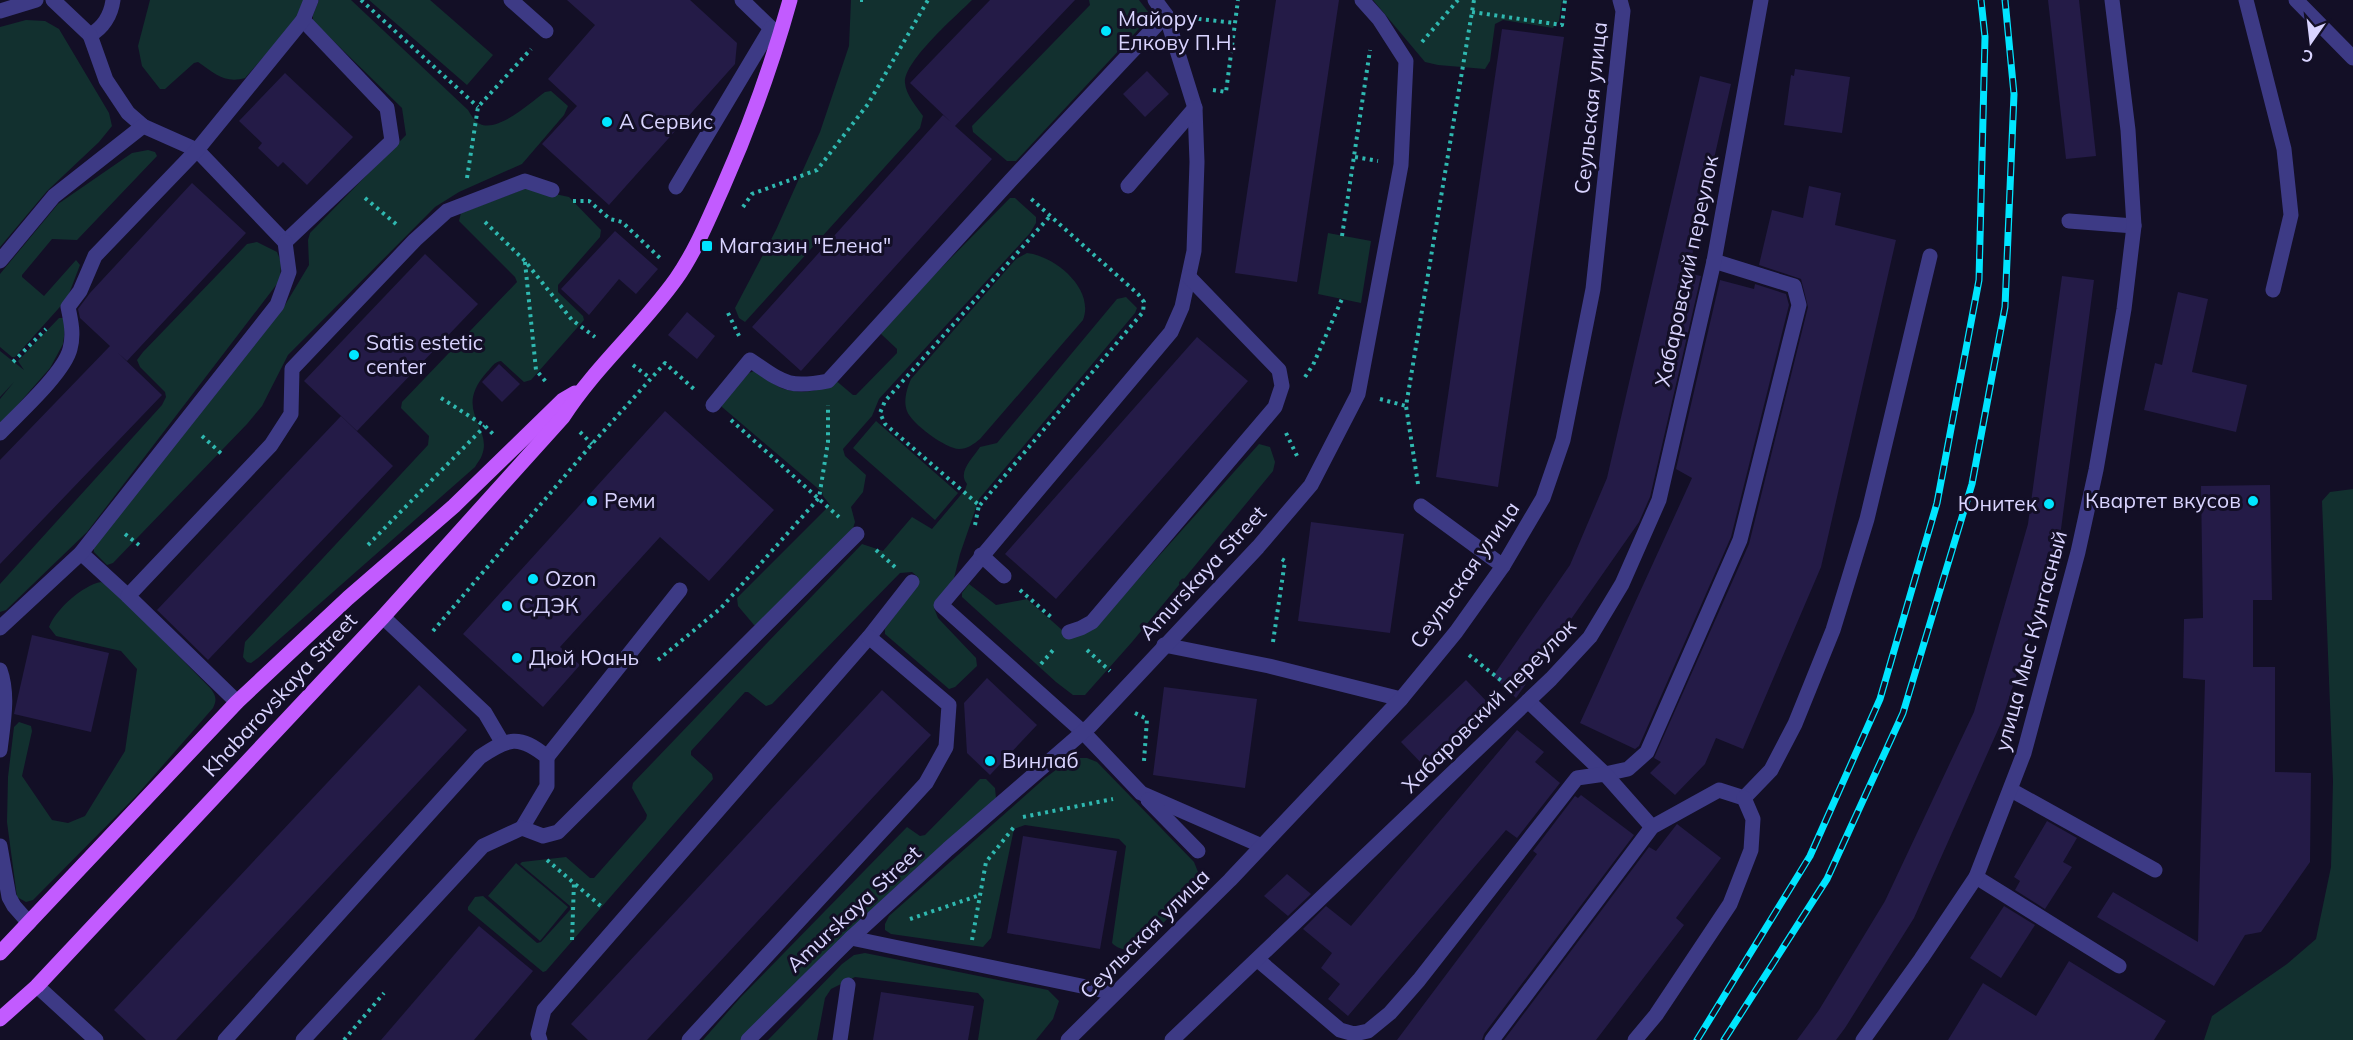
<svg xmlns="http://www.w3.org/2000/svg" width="2353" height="1040" viewBox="0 0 2353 1040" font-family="Mulish,sans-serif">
<rect width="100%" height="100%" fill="#130f26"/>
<g fill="#12302f">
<path d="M150 0H306L296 20 245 78C225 84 214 73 198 62L194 63 165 89H160L142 66 138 46Z"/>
<path d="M319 0H351L468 110C471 115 475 122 480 124 498 133 531 102 545 92L551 91 568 106 564 115 522 164 459 192 435 207 288 355 262 406 247 424 113 563 107 565 94 552V546L282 310 309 265 308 240 310 233 406 135 402 108 313 21V15Z"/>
<path d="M369 0H430L493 55 467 85Z"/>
<path d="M851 0H972C956 16 903 62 905 83 906 95 916 106 923 116L920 128 745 322 739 318 735 308 776 230 820 132 849 46Z"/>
<path d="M1089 0H1139L1149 13V18L1016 161H1007L973 132 972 126 1090 5Z"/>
<path d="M1373 0H1562L1559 21 1553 28 1503 20 1495 24 1490 61 1485 69 1438 65 1425 62Z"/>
<path d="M26 20 45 21 59 29 109 113 112 126 99 142 47 191 0 247V27Z"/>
<path d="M148 150 155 152 157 156 77 240 52 239 22 275V277L44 296 76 260 80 265 67 299 15 357H12L0 347V274L58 204 132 153Z"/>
<path d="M527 188 569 197 601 230 600 237 558 285V292L583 316 584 320 531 380 524 382 501 361C494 362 492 367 487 372 452 411 493 426 482 455 481 459 477 463 475 467L258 658 251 663 247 662 243 657 245 642 428 445 429 436 401 408 402 402 517 282 515 277 459 221 461 213Z"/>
<path d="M1010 198H1015L1036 217V223L1030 233 879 399 872 416 843 449 845 456 866 475 863 492 851 507 855 522 853 528 757 626 754 625 738 606 737 598 830 505 823 496 822 492 722 407V403L749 373 756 370C764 376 775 386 784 389 801 394 823 393 834 379L853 395H856L897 353V349L880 333V330Z"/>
<path d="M1328 233 1371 241 1361 303 1318 294Z"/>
<path d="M257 242 277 252 281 262 280 280 87 532 6 610 0 612V584L162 405 166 397 165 392 140 367 137 360 143 352 247 244Z"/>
<path d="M1027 253C1055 256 1095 289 1083 320L980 439C974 444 967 449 959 449 946 449 911 423 907 411 903 401 907 388 911 379L1016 259Z"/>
<path d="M1126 297 1137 308 1135 313 979 499 960 554 954 578 934 608 938 618 976 658 977 666 955 687 949 689 885 634V629L918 583V577L912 572 900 573 772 704 766 706 748 692H745L691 751V755L712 774 713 779 546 971 543 972 468 910V907L475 897 483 896 537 943 541 942 570 910V906L520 864 522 862 566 857 590 878H594L646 819 647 815 632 788 633 783 862 544 883 551 912 517 932 529 965 490 967 484C957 472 973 458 980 447L997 443 1117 299Z"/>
<path d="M59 318H64L66 322 63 344 50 368 0 425V399L14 382 0 397V351L24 370 18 361Z"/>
<path d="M876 421 958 493 935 520 853 448Z"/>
<path d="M1259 444 1270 447 1275 462 1273 471 1132 642 1085 695H1073L1056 682 962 597V593L969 584 996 605 1027 599 1070 637 1098 624Z"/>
<path d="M2353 489V1040H2204L2212 1016 2287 964 2316 939 2331 867 2333 781 2322 501 2330 492Z"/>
<path d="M101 582 112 588 211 689C216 696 217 700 213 708L136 796 33 900 26 902 17 897 7 822 8 777 14 727 19 722 31 726 32 731 22 776 52 820 68 823 85 816 125 751 137 669 121 651 56 636 49 627C55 610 83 585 101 582Z"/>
<path d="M1072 758H1087L1097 762 1194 862 1200 877 1199 886 1140 947C1130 951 1120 951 1112 943L1126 846 1119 839 1025 825 1014 829 991 938 983 947 891 934 885 930V924L889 916 1045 778Z"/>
<path d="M980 779H986L995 788 996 798 741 1040H703L740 998 907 827 920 836 925 835Z"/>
<path d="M516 863 568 907 540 941 488 896Z"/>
<path d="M865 953 1048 990 1059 1001 1053 1019 1036 1040H978L984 1000 978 993 855 977 831 989 825 998 817 1040H768L842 964 854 955Z"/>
</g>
<g fill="#241b47">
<path d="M567 0H690L737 43 735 64 609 205 542 144 577 106 548 79 595 25Z"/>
<path d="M990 0H1075L955 126 992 159 801 371 752 327 943 115 952 123 910 83Z"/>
<path d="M1276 0H1339L1297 282 1235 273Z"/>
<path d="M2048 0H2079L2096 156 2066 159Z"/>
<path d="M1502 29 1564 37 1498 487 1436 477Z"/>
<path d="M1795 69 1850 77 1842 133 1784 125 1791 75 1794 76Z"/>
<path d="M1147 71 1169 94 1145 117 1123 94Z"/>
<path d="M285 73 353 137 307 185 283 162 278 167 258 148 262 143 239 121Z"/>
<path d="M1700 76 1731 84 1688 273 1701 276 1650 497 1639 522 1516 698 1493 676 1570 565 1607 478Z"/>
<path d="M192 183 246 233 127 361 118 353 162 395 0 564V460L110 346 80 318 78 309 90 293Z"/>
<path d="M1809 186 1841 193 1835 225 1896 240 1821 567 1743 749 1716 738 1705 764 1675 795 1650 773 1661 762 1654 758 1749 544 1808 307 1801 279 1759 265 1772 210 1803 218Z"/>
<path d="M615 231 658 269 636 294 619 279 589 315 561 289Z"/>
<path d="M425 254 478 304 357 431 304 381Z"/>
<path d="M2062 276 2094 280 2061 529 2037 612 2001 723 1914 918 1845 1028 1836 1040H1797L1819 1010 1885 901 1974 712 2028 524Z"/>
<path d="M1720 280 1754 289 1755 284 1786 294 1789 305 1731 537 1639 746 1635 749 1580 723 1692 478 1676 469Z"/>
<path d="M2178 292 2208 299 2192 372 2247 385 2236 432 2144 410 2155 363 2162 365Z"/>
<path d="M687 312 715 336 697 359 668 335Z"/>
<path d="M1197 337 1248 381 1056 599 1005 554Z"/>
<path d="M499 364 520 384 502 402 482 382Z"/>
<path d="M665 411 774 510 709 581 660 537 560 647 580 665 543 707 463 634Z"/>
<path d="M341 416 393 466 208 660 157 610Z"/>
<path d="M2270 485 2272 600H2253V667H2275V772L2311 773 2310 862 2261 932 2245 935 2214 986 2097 917 2113 892 2198 942 2205 680 2183 678 2184 619 2203 618 2201 486Z"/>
<path d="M1311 522 1404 534 1390 633 1298 621Z"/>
<path d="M32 635 109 653 91 732 14 714Z"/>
<path d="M987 678 1037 725 990 775 967 753 964 703Z"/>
<path d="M1466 680 1492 707 1427 769 1401 742Z"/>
<path d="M419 685 467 730 176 1040H146L114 1010Z"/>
<path d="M1164 687 1257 699 1245 788 1153 775Z"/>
<path d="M882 690 931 735 647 1040H588L571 1024Z"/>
<path d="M1517 730 1544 752 1535 762 1560 783 1517 838 1506 830 1348 1016 1328 999 1340 984 1321 968 1332 953 1303 929 1326 906 1351 926Z"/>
<path d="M1581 795 1634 835 1484 1034 1482 1040H1397L1537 854 1533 851 1575 796 1578 798Z"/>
<path d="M2047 821 2077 838 2063 862 2072 867 2045 909 2015 890 2020 881 2014 877Z"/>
<path d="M1677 824 1721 858 1676 918 1684 925 1596 1040H1504L1649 847 1656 851Z"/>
<path d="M1023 836 1117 851 1100 949 1007 933Z"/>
<path d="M1287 874 1311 894 1288 916 1264 896Z"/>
<path d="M2004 906 2035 925 2001 978 1970 958Z"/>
<path d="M479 926 533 971 474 1040H381Z"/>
<path d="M2069 961 2166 1021 2154 1040H1948L1983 983 2036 1016Z"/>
<path d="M881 992 974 1006 968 1040H873Z"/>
</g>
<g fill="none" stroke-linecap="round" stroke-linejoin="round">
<g stroke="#2fb8b0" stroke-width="4" stroke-dasharray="3 4.5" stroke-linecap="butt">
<path d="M361 0 478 107"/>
<path d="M860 0H866"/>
<path d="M1472 12 1562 25 1565 0"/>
<path d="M1191 18 1235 23"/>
<path d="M1422 42 1458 0"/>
<path d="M1213 90 1226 92 1238 0"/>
<path d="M1355 157 1378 161"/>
<path d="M467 178 478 107 531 49"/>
<path d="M365 198 396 224"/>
<path d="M573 201H589L610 219 622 222 661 259"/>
<path d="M743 207 752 194 817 170 868 104 928 0"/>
<path d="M485 222 525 261 572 320 595 337"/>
<path d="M1342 236 1370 50"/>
<path d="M525 262 536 370 546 382"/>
<path d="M728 313 741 340"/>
<path d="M13 362 46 329"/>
<path d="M633 365 650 378"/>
<path d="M1305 377 1313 365 1342 299"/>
<path d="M441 398 485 426 494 435"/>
<path d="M1380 399 1406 406"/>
<path d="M731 420 839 517"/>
<path d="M580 432 592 444"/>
<path d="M1286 433 1298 458"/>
<path d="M202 436 224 456"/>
<path d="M1418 484 1406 406 1474 0"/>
<path d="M980 505 1143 312 1144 302 1138 294 1029 197"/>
<path d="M975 525 979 505 885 424 880 413 885 401 1051 215"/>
<path d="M125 534 139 545"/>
<path d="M368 545 485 426"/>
<path d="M876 550 895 567"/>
<path d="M1020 590 1051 617"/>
<path d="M433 631 592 444 665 363 695 390"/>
<path d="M1273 642 1285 561 1280 558"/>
<path d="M1087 650 1110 671"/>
<path d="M1469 655 1508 686"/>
<path d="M658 660 721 608 819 498 828 442V405"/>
<path d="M1041 664 1054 649"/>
<path d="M1135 713 1147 719 1144 761"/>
<path d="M1023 817 1113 799"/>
<path d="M547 860 603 908"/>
<path d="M910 919 980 895"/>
<path d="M572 940 574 882"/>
<path d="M972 940 986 862 1014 827"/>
<path d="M344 1040 384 993"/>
</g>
<g stroke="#3d3a85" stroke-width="15">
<path d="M53 0 90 35C103 28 111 15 113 0"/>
<path d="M511 0 546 31"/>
<path d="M742 0 778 35"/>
<path d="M1155 0 1166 15 1195 108 1197 162 1194 251 1182 307 1171 332 941 605 1083 732 1141 793 1262 846"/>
<path d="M2246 0 2284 149 2291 215 2273 290"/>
<path d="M2296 0 2353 58"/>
<path d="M0 11 36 0"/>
<path d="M90 35 106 80 128 113 143 126 197 150 285 242 392 141 387 108 303 20"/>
<path d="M1128 186 1195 108"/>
<path d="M676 187 771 28"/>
<path d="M2069 221 2134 226"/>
<path d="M0 261 54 196 143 126"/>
<path d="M713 405 750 360C783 382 787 389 828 381L1011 180 1166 15"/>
<path d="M0 433C18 414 64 373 70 349 74 335 71 321 68 307L80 291 95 256 197 150 303 20 311 0"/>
<path d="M1421 506 1503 566"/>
<path d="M81 553 128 596"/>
<path d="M981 555 1004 576"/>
<path d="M383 617 485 713 502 742"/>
<path d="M0 628 81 553 277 305 289 272 285 242"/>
<path d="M1069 632 1081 628 1092 622 1275 407 1282 386 1279 370 1189 277"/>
<path d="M1164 645 1269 666 1401 699"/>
<path d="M0 670C9 695 3 724 0 750"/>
<path d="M1528 701 1605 774 1628 769 1647 752 1740 540 1799 305 1794 286 1714 261"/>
<path d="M237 702 128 596 271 445 291 414 292 369 415 240 447 211 525 181 552 190"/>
<path d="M547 757 680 590"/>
<path d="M2011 790 2155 870"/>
<path d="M1148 800 1198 851"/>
<path d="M0 846 9 897 14 906 29 923"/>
<path d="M1976 877 2119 966"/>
<path d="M851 938 1115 993"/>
<path d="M1258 960 1340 1030 1354 1034 1368 1031 1390 1013 1419 980 1577 778 1605 774 1652 827"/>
<path d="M37 986 96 1040"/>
<path d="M225 1040 480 757C508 738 519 734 547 757V786L522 828"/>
<path d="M303 1040 483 846 522 828 543 836 558 832 857 534"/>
<path d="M540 1040 538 1034 544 1010 869 637 912 582"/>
<path d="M689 1040 926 783 946 747 949 705 869 637"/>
<path d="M748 1040 851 938 948 849 1090 726 1258 547 1311 485 1358 394 1401 165 1406 61 1379 19 1362 0"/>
<path d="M840 1040 848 985"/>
<path d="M1068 1040 1230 880 1401 699 1456 632 1503 566 1543 498 1563 440 1593 289 1623 11 1620 0"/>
<path d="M1172 1040 1551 679 1590 637 1622 584 1659 500 1714 261 1761 0"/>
<path d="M1492 1040 1652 827 1719 790 1744 798 1771 770 1795 724 1833 630 1867 519 1930 256"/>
<path d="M1635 1040 1656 1015 1730 904 1751 850 1753 819 1744 798"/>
<path d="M1863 1040 1921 959 1976 877 2024 753 2078 552 2096 470 2124 309 2134 226 2128 130 2112 0"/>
</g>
<g stroke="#c25bff" stroke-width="15">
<path d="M0 953 237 702 348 598 454 506 563 400 575 393"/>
<path d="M0 1019 37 986 383 617 563 417C595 367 641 328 676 279 695 252 708 220 722 189 749 128 772 65 790 0"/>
</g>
<defs>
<g id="rail">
<path d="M1697 1040 1810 856 1880 699 1937 503 1979 280 1985 37 1981 0"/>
<path d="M1724 1040 1827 879 1903 713 1972 484 2005 307 2014 94 2005 0"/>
</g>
</defs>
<use href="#rail" stroke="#00e5ff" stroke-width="7"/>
<use href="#rail" stroke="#130f26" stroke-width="4.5" stroke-dasharray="14" stroke-linecap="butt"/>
</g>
<g fill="#00e5ff" stroke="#130f26" stroke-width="2">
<circle cx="1106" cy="31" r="6"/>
<circle cx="607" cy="122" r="6"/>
<rect x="701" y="240" width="12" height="12" rx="3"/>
<circle cx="354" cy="355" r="6"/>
<circle cx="592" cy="501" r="6"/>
<circle cx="2253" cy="501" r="6"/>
<circle cx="2049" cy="504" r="6"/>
<circle cx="533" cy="579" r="6"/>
<circle cx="507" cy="606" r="6"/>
<circle cx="517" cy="658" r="6"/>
<circle cx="990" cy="761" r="6"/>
</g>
<g text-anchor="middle" stroke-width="6" stroke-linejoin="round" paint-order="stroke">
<g font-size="21" fill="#d9d4ff" stroke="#130f26" text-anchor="start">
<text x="1118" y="26">Майору<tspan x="1118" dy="24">Елкову П.Н.</tspan></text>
<text x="619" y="129">А Сервис</text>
<text x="719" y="253">Магазин "Елена"</text>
<text x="366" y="350">Satis estetic<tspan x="366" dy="24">center</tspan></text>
<text x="604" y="508">Реми</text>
<text x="2241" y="508" text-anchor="end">Квартет вкусов</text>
<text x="2037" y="511" text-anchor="end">Юнитек</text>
<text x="545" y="586">Ozon</text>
<text x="519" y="613">СДЭК</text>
<text x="529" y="665">Дюй Юань</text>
<text x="1002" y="768">Винлаб</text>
</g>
<g font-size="21" fill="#d9d4ff" stroke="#130f26">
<text transform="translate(1591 108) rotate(-84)" y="7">Сеульская улица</text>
<text transform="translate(1687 271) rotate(-78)" y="7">Хабаровский переулок</text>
<text transform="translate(1203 573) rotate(-47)" y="7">Amurskaya Street</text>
<text transform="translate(1465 575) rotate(-55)" y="7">Сеульская улица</text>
<text transform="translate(2031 641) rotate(-75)" y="7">улица Мыс Кунгасный</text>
<text transform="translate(280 695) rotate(-47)" y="7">Khabarovskaya Street</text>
<text transform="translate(1489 706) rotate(-45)" y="7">Хабаровский переулок</text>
<text transform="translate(854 909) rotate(-43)" y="7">Amurskaya Street</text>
<text transform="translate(1145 934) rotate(-45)" y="7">Сеульская улица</text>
</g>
</g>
<g transform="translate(2311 42) rotate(194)" stroke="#130f26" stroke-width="4.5" paint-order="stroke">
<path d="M0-4.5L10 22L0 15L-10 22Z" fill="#d9d4ff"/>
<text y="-9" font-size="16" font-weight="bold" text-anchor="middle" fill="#d9d4ff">С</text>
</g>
</svg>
